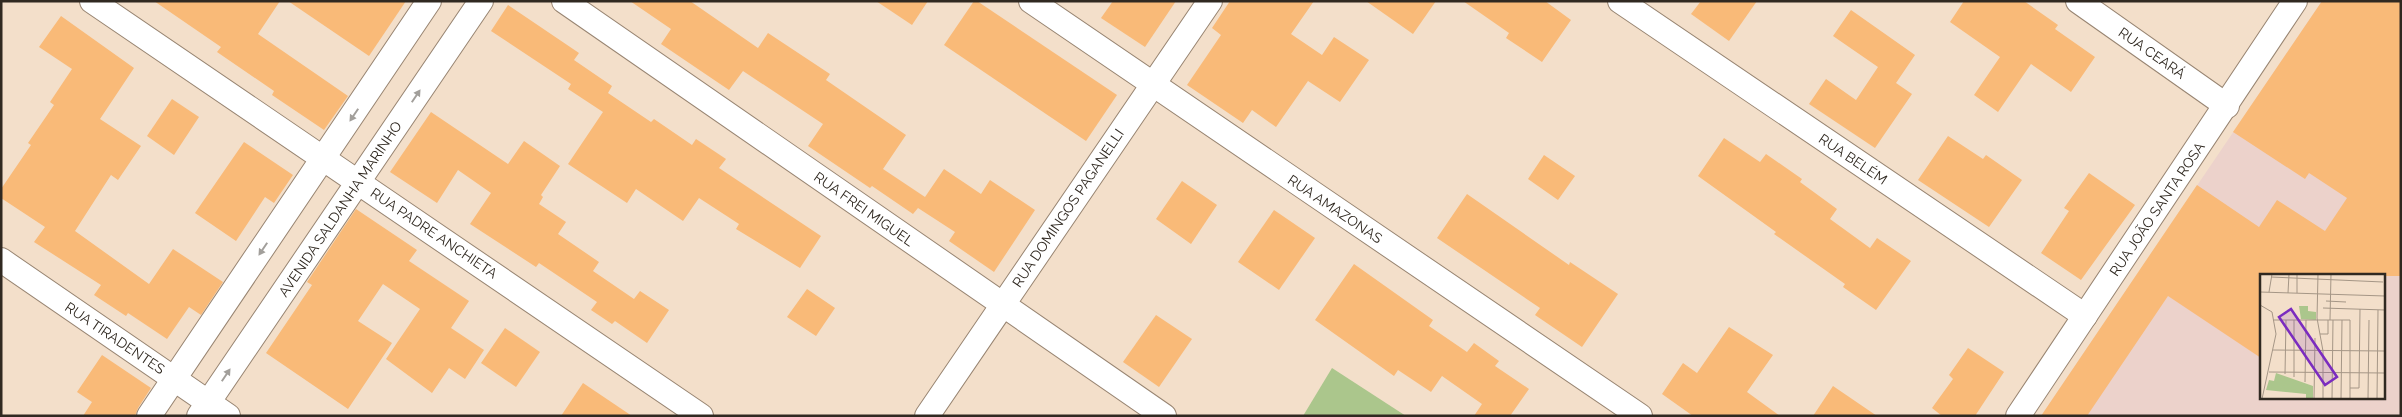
<svg xmlns="http://www.w3.org/2000/svg" width="2402" height="417" viewBox="0 0 2402 417" font-family="Raleway,sans-serif">
<rect width="100%" height="100%" fill="#f3dfca"/>
<path fill="#ecd2cb" fill-rule="evenodd" d="M2322 1H2401V416H2041ZM2261 276H2383V398H2261Z"/>
<path fill="#abc68c" d="M1332 368 1406 416H1303Z"/>
<g fill="#f9ba78">
<path d="M154 1H280L258 34 348 96 324 130 272 95 274 91 217 52 221 47Z"/>
<path d="M288 1H406L369 56Z"/>
<path d="M630 1H690L758 48 768 33 830 74 826 80 906 135 883 169 925 197 944 169 981 194 990 180 1035 210 994 272 949 241 955 232 918 208 913 214 872 186 870 188 808 146 823 124 743 71 729 90 661 44 671 29Z"/>
<path d="M876 1H928L912 25Z"/>
<path d="M974 1H977L1117 95 1086 141 944 45Z"/>
<path d="M1113 1H1176L1145 47 1101 18Z"/>
<path d="M1230 1H1314L1291 34 1322 55 1334 37 1369 60 1340 102 1308 81 1276 127 1252 110 1243 123 1187 85 1221 35 1212 28Z"/>
<path d="M1366 1H1436L1413 34Z"/>
<path d="M1463 1H1545L1571 20 1542 62 1506 38 1509 33Z"/>
<path d="M1701 1H1757L1729 41 1691 14Z"/>
<path d="M1964 1H2024L2058 25 2055 29 2095 57 2071 92 2031 64 1998 112 1974 95 2000 57 1950 22Z"/>
<path d="M2322 1H2401V276H2261V358L2168 296 2087 416H2041L2197 185 2259 227 2277 200 2325 231 2347 198 2309 173 2305 179 2233 132Z"/>
<path d="M508 5 579 53 574 60 612 86 608 93 651 122 654 119 692 145 696 139 726 159 719 168 821 236 800 268 736 229 739 224 699 198 683 221 636 189 627 203 568 164 603 112 568 89 571 84 491 31Z"/>
<path d="M1851 10 1915 55 1896 83 1912 94 1875 148 1809 104 1826 79 1856 100 1878 67 1833 36Z"/>
<path d="M61 16 134 68 100 119 141 146 118 180 111 175 75 231 149 284 173 249 223 282 201 315 189 307 167 339 128 313 126 316 94 295 101 285 34 242 45 227 1 198V189L31 145 28 143 54 105 50 102 72 69 39 47Z"/>
<path d="M172 99 199 117 174 155 147 136Z"/>
<path d="M431 112 508 164 524 141 560 166 541 195 543 197 539 204 566 222 558 234 599 262 593 271 634 299 640 291 669 310 647 343 615 321 612 324 591 310 597 302 539 263 536 267 470 224 491 193 458 170 437 203 390 172Z"/>
<path d="M1948 136 1983 159 1986 155 2022 180 1989 227 1918 180Z"/>
<path d="M1724 138 1760 162 1766 154 1802 179 1800 182 1837 209 1830 219 1870 248 1877 238 1911 261 1876 310 1843 287 1845 284 1774 234 1776 232 1698 176Z"/>
<path d="M244 142 293 175 274 203 265 197 236 241 195 213Z"/>
<path d="M1544 155 1575 176 1558 200 1528 179Z"/>
<path d="M2089 173 2135 205 2081 280 2041 253 2069 211 2064 208Z"/>
<path d="M1182 181 1217 205 1191 244 1156 219Z"/>
<path d="M1467 194 1569 265 1570 262 1618 294 1582 347 1535 315 1540 308 1437 238Z"/>
<path d="M356 209 417 250 409 261 469 301 451 328 484 350 465 379 449 368 432 393 386 359 420 309 383 284 358 321 392 343 348 409 266 353 312 285 307 282Z"/>
<path d="M1274 210 1315 238 1279 290 1238 262Z"/>
<path d="M1354 264 1433 320 1429 326 1467 352 1474 343 1499 361 1495 366 1529 389 1510 416H1474L1482 404 1442 376 1431 392 1398 370 1394 376 1315 320Z"/>
<path d="M807 289 835 308 816 336 787 317Z"/>
<path d="M1156 315 1192 339 1159 387 1123 362Z"/>
<path d="M1729 327 1773 355 1747 392 1780 416H1693L1662 394 1683 363 1697 373Z"/>
<path d="M505 328 540 352 516 387 481 363Z"/>
<path d="M1968 348 2004 372 1975 416H1942L1932 408 1953 379 1949 375Z"/>
<path d="M102 355 151 388 138 408 135 416H83L92 402 77 392Z"/>
<path d="M583 383 632 416H561Z"/>
<path d="M1833 386 1877 416H1813Z"/>
</g>
<g fill="none" stroke-linecap="round" stroke-linejoin="round">
<defs>
<g id="minor">
<path d="M92 1 701 416"/>
<path d="M564 1 1164 416"/>
<path d="M1031 1 1640 416"/>
<path d="M1620 1 2085 316"/>
<path d="M2078 1 2227 106"/>
<path d="M1 260 228 416"/>
<path d="M149 416 429 1"/>
<path d="M199 416 481 1"/>
<path d="M927 416 1210 1"/>
<path d="M2018 416 2295 1"/>
</g>
</defs>
<use href="#minor" stroke="#988572" stroke-width="26"/>
<use href="#minor" stroke="#fff" stroke-width="24"/>
</g>
<defs><path id="oneway-solid" d="M-6-.8H1V-3.2L6.5 0L1 3.2V.8H-6Z" transform="scale(1.25)"/></defs>
<g fill="#a29f9b">
<use href="#oneway-solid" transform="translate(416 96) rotate(-56)"/>
<use href="#oneway-solid" transform="translate(354 115) rotate(124)"/>
<use href="#oneway-solid" transform="translate(263 249) rotate(124)"/>
<use href="#oneway-solid" transform="translate(226 375) rotate(-56)"/>
</g>
<g text-anchor="middle" stroke-width="5" stroke-linejoin="round" paint-order="stroke">
<g font-size="14" fill="#302921" stroke="#fff">
<text transform="translate(2152 53) rotate(35)" y="5">RUA CEARÁ</text>
<text transform="translate(1853 159) rotate(34)" y="5">RUA BELÉM</text>
<text transform="translate(1068 208) rotate(-56)" y="5">RUA DOMINGOS PAGANELLI</text>
<text transform="translate(340 209) rotate(-56)" y="5">AVENIDA SALDANHA MARINHO</text>
<text transform="translate(864 209) rotate(35)" y="5">RUA FREI MIGUEL</text>
<text transform="translate(1335 209) rotate(34)" y="5">RUA AMAZONAS</text>
<text transform="translate(2157 209) rotate(-56)" y="5">RUA JOÃO SANTA ROSA</text>
<text transform="translate(434 233) rotate(34)" y="5">RUA PADRE ANCHIETA</text>
<text transform="translate(115 338) rotate(34)" y="5">RUA TIRADENTES</text>
</g>
</g>
<g transform="translate(2260 274)">
<rect width="125" height="125" fill="#f3dfca"/>
<path d="M39 32H48V37L56 38V46L41 45ZM16 99 53 112V125H46V120L6 116 9 106 14 107Z" fill="#abc68c"/>
<path fill="none" stroke="#a59686" stroke-width="1" d="M58 0 57 44 63 77V125M11 3 123 8M0 18 125 22M9 18 12 0M28 19 29 0M37 19V0M66 27 86 28M0 31 12 38 16 60 2 125M63 34 125 36M13 46H90V125M34 46V103M70 46 71 0M60 60H68V46M0 62V101M13 76 125 77M9 98 125 99M25 100 26 46M45 108 46 46M90 114H99L100 35M54 125 55 64M72 125 73 46M81 125 82 46M108 125 109 46M117 125 118 36"/>
<path fill="#7b2cbf" fill-opacity="0.15" stroke="#7b2cbf" stroke-width="2.5" d="M31 35 77 103 65 111 19 43Z"/>
<rect width="125" height="125" fill="none" stroke="#302921" stroke-width="2.5"/>
</g>
<rect width="2402" height="417" fill="none" stroke="#302921" stroke-width="5"/>
</svg>
